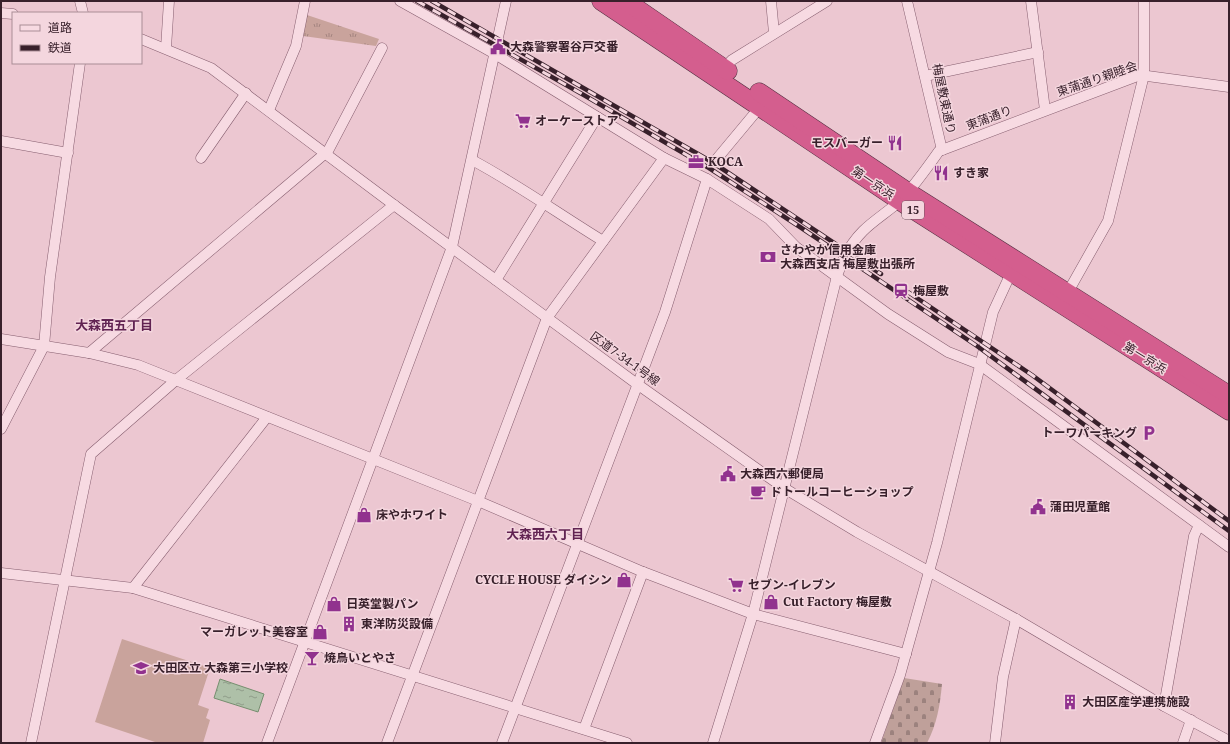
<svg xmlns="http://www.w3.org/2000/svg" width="1230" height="744" viewBox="0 0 1230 744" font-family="'Noto Serif','Noto Sans JP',serif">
<defs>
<pattern id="grass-tufts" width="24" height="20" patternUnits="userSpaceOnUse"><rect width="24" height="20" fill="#c9a39c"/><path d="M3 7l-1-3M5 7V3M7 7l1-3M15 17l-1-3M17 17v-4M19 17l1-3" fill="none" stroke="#a4847f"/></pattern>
<pattern id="cemetery-stones" width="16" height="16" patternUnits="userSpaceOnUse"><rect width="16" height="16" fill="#bfa09a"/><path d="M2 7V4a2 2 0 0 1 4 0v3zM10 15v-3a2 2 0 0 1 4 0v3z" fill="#9c827e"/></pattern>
<pattern id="water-ripples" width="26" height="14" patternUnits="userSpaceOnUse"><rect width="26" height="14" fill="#aec0a8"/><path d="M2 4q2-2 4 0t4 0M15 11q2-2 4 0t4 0" fill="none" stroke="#8f9c89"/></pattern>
</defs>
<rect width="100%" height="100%" fill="#ecc7d1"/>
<path fill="url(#grass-tufts)" d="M307 15 379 39 376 46 303 36Z"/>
<path fill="url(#cemetery-stones)" d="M904 678 942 684C940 705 937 724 927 743H881Z"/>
<path fill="#c9a39c" d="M122 639 210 668 198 705 209 709 206 718 210 720 203 743H158L95 722Z"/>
<path fill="url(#water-ripples)" stroke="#768e6f" d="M220 679 264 694 258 712 214 698Z"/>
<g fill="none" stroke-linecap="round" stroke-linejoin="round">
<defs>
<g id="street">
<path d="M80 1 83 13"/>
<path d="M400 1 495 54 664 158 707 179 769 219 796 247 888 314 948 352 979 364 1229 547"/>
<path d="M771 1 774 33"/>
<path d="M907 1 942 150"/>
<path d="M1031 1 1045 110"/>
<path d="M1 13 13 14"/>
<path d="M141 39 211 68 394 205 637 384 784 488 857 532 1016 619 1164 706 1229 741"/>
<path d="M166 48 169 1"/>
<path d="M724 68 732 60 827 1"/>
<path d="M925 76 1038 52"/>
<path d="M269 110 296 46 305 1"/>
<path d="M1 141 68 153"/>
<path d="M201 158 246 93"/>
<path d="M472 160C517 184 559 214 603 241"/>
<path d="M715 161 760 107"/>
<path d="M496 280 597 117"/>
<path d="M1068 292 1108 221 1144 75V1"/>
<path d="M1 339 89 353 138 365 478 501 643 572 753 614 906 654"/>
<path d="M89 353 328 151 382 48"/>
<path d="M1 429 44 346 50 277 80 63"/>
<path d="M1 573 133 588 627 743"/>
<path d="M133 588 267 417"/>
<path d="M1164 706 1194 536 1199 525"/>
<path d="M584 729 643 572"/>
<path d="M31 743 91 454 176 380 394 205"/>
<path d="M267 743 452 247 506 1"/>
<path d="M387 743 547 318 664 158"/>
<path d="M502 743 665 312 707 179"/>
<path d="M713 743 753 614 837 276C842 260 850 244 863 231 874 220 889 211 901 200 915 185 927 168 939 151L942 150 1140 75 1229 87"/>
<path d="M875 743 900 675 937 543 993 312 1011 273"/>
<path d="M995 743 1003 677 1016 619"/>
<path d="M1183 743 1191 720"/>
</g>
<g id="highway">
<path d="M601 1 909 207 1229 411"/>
<path d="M626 1 728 71"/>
<path d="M759 92 908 192 1229 395"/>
</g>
</defs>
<use href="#street" stroke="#865e6f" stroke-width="11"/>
<use href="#highway" stroke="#553143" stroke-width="19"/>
<use href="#street" stroke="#f7dae2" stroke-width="10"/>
<use href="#highway" stroke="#d45e8e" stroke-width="18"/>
<defs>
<g id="rail">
<path d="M417 1 582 94 709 168 800 227 977 346 1229 531"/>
<path d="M432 1 712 162 881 274"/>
<path d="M908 292 1032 375 1229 521"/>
</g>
</defs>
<use href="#rail" stroke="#38202b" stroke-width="4.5"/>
<use href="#rail" stroke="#f4d6de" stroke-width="3" stroke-dasharray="9" stroke-linecap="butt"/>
</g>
<defs>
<symbol id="civic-bare" viewBox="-9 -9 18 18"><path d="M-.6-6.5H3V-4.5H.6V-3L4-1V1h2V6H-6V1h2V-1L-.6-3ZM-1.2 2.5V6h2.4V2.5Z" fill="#91328e" stroke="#f4d6de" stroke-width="2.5" paint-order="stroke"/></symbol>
<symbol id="supermarket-bare" viewBox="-9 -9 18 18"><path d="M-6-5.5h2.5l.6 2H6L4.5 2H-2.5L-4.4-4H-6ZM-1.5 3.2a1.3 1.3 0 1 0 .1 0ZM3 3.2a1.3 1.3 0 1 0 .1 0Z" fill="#91328e" stroke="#f4d6de" stroke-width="2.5" paint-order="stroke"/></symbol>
<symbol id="restaurant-bare" viewBox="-9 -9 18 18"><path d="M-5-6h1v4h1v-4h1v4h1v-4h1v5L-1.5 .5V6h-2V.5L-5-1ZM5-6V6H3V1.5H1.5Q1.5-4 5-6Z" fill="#91328e" stroke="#f4d6de" stroke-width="2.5" paint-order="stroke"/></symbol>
<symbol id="office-bare" viewBox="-9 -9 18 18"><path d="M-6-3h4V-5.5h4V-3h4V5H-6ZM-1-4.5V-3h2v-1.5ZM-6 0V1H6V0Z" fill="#91328e" stroke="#f4d6de" stroke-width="2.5" paint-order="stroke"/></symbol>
<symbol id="bank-bare" viewBox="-9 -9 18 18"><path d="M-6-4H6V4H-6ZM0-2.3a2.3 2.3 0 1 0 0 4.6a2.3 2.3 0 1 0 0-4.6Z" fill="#91328e" stroke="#f4d6de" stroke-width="2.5" paint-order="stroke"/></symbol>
<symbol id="station-bare" viewBox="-9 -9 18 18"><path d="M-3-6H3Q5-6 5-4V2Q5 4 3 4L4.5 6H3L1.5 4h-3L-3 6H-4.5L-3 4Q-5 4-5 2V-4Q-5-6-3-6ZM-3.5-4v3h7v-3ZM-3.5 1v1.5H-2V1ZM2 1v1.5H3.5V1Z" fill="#91328e" stroke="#f4d6de" stroke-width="2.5" paint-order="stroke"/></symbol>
<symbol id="parking-bare" viewBox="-9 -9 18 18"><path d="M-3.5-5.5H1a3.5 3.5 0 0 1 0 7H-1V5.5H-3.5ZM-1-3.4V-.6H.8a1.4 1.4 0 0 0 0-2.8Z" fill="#91328e" stroke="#f4d6de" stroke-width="2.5" paint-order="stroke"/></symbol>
<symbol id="cafe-bare" viewBox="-9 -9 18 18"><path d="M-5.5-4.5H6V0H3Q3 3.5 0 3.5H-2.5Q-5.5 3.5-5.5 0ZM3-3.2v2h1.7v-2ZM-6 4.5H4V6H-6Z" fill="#91328e" stroke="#f4d6de" stroke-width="2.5" paint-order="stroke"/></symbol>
<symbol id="shop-bare" viewBox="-9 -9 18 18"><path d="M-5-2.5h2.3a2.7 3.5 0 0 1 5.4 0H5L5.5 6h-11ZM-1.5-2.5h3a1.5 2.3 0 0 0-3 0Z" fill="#91328e" stroke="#f4d6de" stroke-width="2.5" paint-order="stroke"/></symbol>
<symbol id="building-bare" viewBox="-9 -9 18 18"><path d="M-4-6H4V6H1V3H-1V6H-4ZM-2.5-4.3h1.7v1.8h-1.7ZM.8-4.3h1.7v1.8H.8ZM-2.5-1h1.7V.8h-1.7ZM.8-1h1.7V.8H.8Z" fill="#91328e" stroke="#f4d6de" stroke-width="2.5" paint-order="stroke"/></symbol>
<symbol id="bar-bare" viewBox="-9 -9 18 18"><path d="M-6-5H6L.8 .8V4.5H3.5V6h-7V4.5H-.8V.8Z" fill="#91328e" stroke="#f4d6de" stroke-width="2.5" paint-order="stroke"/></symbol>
<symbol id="school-bare" viewBox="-9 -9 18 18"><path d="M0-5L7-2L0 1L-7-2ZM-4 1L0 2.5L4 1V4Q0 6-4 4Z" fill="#91328e" stroke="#f4d6de" stroke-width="2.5" paint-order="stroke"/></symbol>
</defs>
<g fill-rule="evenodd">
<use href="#civic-bare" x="487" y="36" width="22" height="22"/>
<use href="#supermarket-bare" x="512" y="110" width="22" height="22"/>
<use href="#restaurant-bare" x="884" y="132" width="22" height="22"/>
<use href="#office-bare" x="685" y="151" width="22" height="22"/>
<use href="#restaurant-bare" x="930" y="162" width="22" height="22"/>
<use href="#bank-bare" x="757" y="246" width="22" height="22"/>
<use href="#station-bare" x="890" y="280" width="22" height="22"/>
<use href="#parking-bare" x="1138" y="422" width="22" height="22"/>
<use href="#civic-bare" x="717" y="463" width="22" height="22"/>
<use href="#cafe-bare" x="747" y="481" width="22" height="22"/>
<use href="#civic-bare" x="1027" y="496" width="22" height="22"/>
<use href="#shop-bare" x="353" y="504" width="22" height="22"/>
<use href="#shop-bare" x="613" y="569" width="22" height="22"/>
<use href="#supermarket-bare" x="725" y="574" width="22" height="22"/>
<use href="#shop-bare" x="760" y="591" width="22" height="22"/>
<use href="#shop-bare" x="323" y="593" width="22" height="22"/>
<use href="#building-bare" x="338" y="613" width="22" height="22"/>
<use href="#shop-bare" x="309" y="621" width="22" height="22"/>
<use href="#bar-bare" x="301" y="647" width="22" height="22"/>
<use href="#school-bare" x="130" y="657" width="22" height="22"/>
<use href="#building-bare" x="1059" y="691" width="22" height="22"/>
</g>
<g text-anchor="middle" stroke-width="3" stroke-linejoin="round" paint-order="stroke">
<rect fill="#f4d6de" stroke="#705761" stroke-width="1" x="902" y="201" width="22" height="18" rx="3"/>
<g font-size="11" font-weight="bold" fill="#38202b">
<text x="913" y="214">15</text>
</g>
<g font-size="12" font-weight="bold" fill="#38202b" stroke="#f4d6de" text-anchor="start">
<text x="510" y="51">大森警察署谷戸交番</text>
<text x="535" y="125">オーケーストア</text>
<text x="883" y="147" text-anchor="end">モスバーガー</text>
<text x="708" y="166">KOCA</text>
<text x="953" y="177">すき家</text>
<text x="780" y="254">さわやか信用金庫<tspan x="780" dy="14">大森西支店 梅屋敷出張所</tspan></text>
<text x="913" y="295">梅屋敷</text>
<text x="1137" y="437" text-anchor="end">トーワパーキング</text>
<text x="740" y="478">大森西六郵便局</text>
<text x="770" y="496">ドトールコーヒーショップ</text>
<text x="1050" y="511">蒲田児童館</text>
<text x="376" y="519">床やホワイト</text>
<text x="612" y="584" text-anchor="end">CYCLE HOUSE ダイシン</text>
<text x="748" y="589">セブン-イレブン</text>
<text x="783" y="606">Cut Factory 梅屋敷</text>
<text x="346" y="608">日英堂製パン</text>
<text x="361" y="628">東洋防災設備</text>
<text x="308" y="636" text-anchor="end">マーガレット美容室</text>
<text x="324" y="662">焼鳥いとやさ</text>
<text x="153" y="672">大田区立 大森第三小学校</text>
<text x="1082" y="706">大田区産学連携施設</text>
</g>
<g font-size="12" fill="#38202b" stroke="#f4d6de">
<text transform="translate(1097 79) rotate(-19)" y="4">東蒲通り親睦会</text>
<text transform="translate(944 99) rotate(78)" y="4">梅屋敷東通り</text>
<text transform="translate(989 118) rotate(-21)" y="4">東蒲通り</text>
<text transform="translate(873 183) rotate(34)" y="4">第一京浜</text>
<text transform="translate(1145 358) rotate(32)" y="4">第一京浜</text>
<text transform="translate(625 359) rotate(36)" y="4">区道7-34-1号線</text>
</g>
<g font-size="13" font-weight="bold" fill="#612352" stroke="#f4d6de">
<text x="114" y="330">大森西五丁目</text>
<text x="545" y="539">大森西六丁目</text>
</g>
</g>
<rect width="1230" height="744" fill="none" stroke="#38202b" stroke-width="4"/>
<rect x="12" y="12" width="130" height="52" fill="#f4d6de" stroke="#a98d96"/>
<rect x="20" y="25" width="20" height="6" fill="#f7dae2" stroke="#a98d96"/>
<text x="48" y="32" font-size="12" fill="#38202b">道路</text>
<rect x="20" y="45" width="20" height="6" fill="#38202b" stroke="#a98d96"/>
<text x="48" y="52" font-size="12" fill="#38202b">鉄道</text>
</svg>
